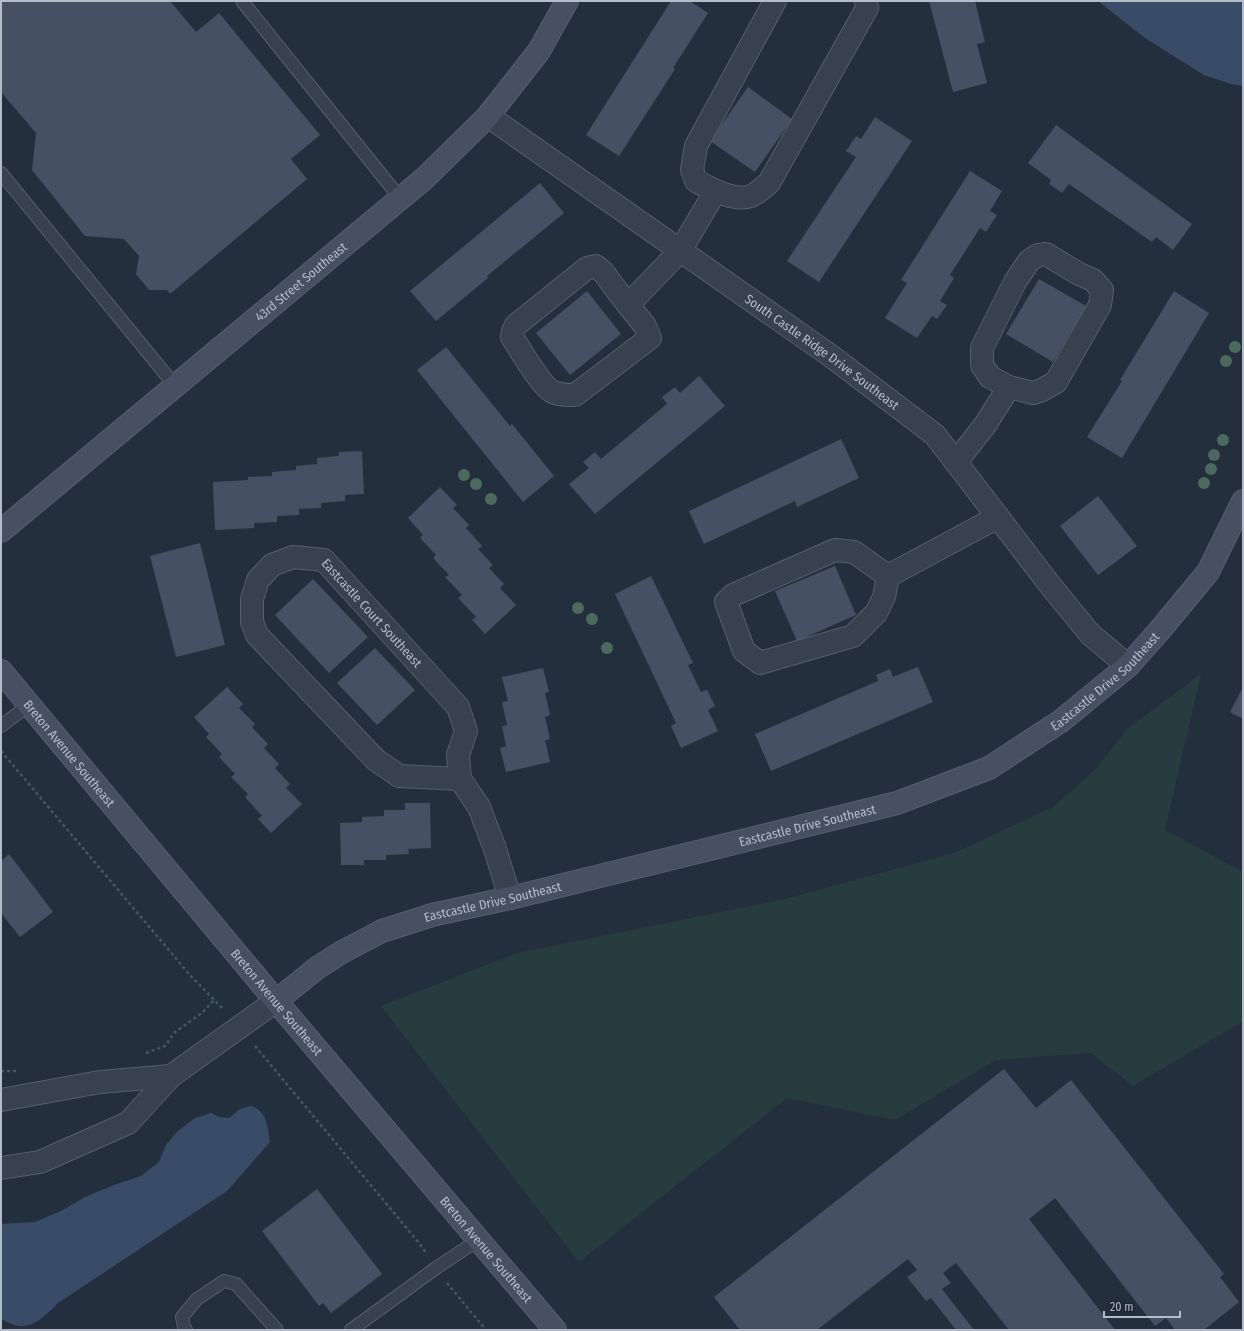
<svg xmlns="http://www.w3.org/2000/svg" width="1244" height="1331" viewBox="0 0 1244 1331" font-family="'Fira Sans Condensed',sans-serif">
<rect width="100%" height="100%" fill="#242f3e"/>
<path fill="#263c3f" d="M1201 674 1165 830 1243 872V1021L1133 1086 1091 1053 996 1060 895 1120 787 1098 579 1262 381 1006 517 953 785 899 954 853 1053 807 1095 770 1127 729Z"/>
<g fill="#394c67">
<path d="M1098 1H1243V86L1231 84 1204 75 1145 38Z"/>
<path d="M251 1106C268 1112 267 1126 270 1142L227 1191 58 1303C47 1314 33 1330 15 1325 11 1324 6 1321 1 1319V1224L35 1222 61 1211 85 1197 114 1185 141 1176 159 1162 166 1145 178 1131 195 1118 211 1113 219 1117 229 1118 240 1109Z"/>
</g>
<g fill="#455162">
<path d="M1 1H170L196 32 219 13 320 135 291 159 307 179 170 294 167 290H149L136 274 139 256 124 239 85 236 32 170 36 133 1 92Z"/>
<path d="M671 1H690L708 13 673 68 675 69 619 156 586 135Z"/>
<path d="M929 1H975L985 42 977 44 987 83 953 92Z"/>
<path d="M748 87 792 119 755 172 710 141Z"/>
<path d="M875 117 912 141 819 282 787 261 856 157 846 151 856 136 861 139Z"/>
<path d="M1056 125 1192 224 1173 250 1156 237 1152 242 1069 184 1062 193 1049 184 1051 180 1028 163Z"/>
<path d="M970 171 1002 191 990 211 997 215 986 232 980 228 950 275 954 278 940 301 947 305 937 319 932 316 917 338 885 318 907 283 901 280Z"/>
<path d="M540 183 564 213 487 276 488 278 436 321 410 291Z"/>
<path d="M1039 279 1086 306 1053 362 1006 334Z"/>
<path d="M587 291 621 334 570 375 536 333Z"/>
<path d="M1174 291 1209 313 1122 458 1087 437 1122 381 1120 380Z"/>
<path d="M446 347 510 426 512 424 554 476 523 502 417 370Z"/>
<path d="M699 376 725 406 595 514 569 484 589 468 583 462 595 452 601 459 667 404 662 397 675 387 680 393Z"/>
<path d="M841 439 859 478 797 507 795 501 704 544 689 511Z"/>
<path d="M362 451 364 494 345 495V501L321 503V508L299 509V515L277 516V522L254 523V528L215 530 213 482 248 480V477L272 476V472L296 470V466L317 464V458L338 456 339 452Z"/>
<path d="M440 487 457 505 453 508 469 525 466 528 482 546 478 549 493 565 489 568 504 584 500 588 516 605 485 634 472 620 476 617 458 598 462 595 445 577 449 575 433 558 436 555 420 538 423 535 408 518Z"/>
<path d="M1098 496 1137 546 1098 575 1060 526Z"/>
<path d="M200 543 225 645 176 657 150 556Z"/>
<path d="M835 566 856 615 797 641 775 591Z"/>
<path d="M651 576 693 663 688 665 701 692 707 690 715 706 708 710 718 731 681 748 671 726 676 723 615 594Z"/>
<path d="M313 579 368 637 329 673 275 615Z"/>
<path d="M375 648 415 690 377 725 337 683Z"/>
<path d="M918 667 933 702 771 771 755 734 878 681 876 675 890 669 893 677Z"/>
<path d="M543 668 549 692 545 693 550 715 545 717 550 739 545 740 550 762 506 772 500 748 506 746 502 726 507 725 502 702 508 701 502 677Z"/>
<path d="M227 687 243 704 239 708 255 724 252 727 268 744 264 748 279 764 275 768 290 784 286 788 302 804 271 833 258 819 262 816 245 797 248 794 231 777 235 774 219 757 222 754 206 737 209 734 194 717Z"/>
<path d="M1243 687V719L1230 712Z"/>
<path d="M405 803H430L431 848 408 849 409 854 386 855V860H364V865H341L340 823 362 822V817L384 816V810H405Z"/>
<path d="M9 854 53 912 20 937 1 913V861Z"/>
<path d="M1004 1069 1036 1108 1071 1080 1224 1274 1220 1277 1239 1302 1204 1330H1175L1166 1318 1155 1326 1055 1198 1029 1219 1115 1330H1009L956 1263 943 1273 951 1283 942 1289 974 1330H956L931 1298 926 1301 907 1277 917 1270 908 1259 817 1330H740L714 1297Z"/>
<path d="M317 1189 382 1274 331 1313 323 1303 319 1306 262 1231Z"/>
</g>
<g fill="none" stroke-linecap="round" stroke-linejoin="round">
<defs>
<g id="lane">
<path d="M242 1 400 198"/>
<path d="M1 173 176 387"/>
<path d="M1 726 29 705"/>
<path d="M186 1330 184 1327 182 1317 197 1299 224 1281 236 1284 277 1330"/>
<path d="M351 1330 436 1268 478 1240"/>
</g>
<g id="street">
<path d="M775 1 696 146 692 170 696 181C711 189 734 202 751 196 757 194 763 187 769 183L867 8 866 1"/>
<path id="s1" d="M488 116 831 356 935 435 1050 585 1090 634 1128 666"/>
<path d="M596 266 604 273 618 292 645 326 650 338 575 395C567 395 558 395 551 391 540 384 520 349 512 337L513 331 516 325 587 268Z"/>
<path d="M628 305 680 251 715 192"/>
<path d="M956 462 985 425 1009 387 1033 393 1042 390 1056 382 1100 305 1102 290 1093 280 1079 274 1046 254 1038 255 1029 261 1015 282 982 348V365L990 377 1009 387"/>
<path d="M888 576 854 552 835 550 733 595 726 602 744 651 760 663 853 636 876 613 884 597 888 576 998 517"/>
<path id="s2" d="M460 779 399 776 376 760 257 635 252 622V599L258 580 272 565 293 557 324 560 458 707 466 731 458 755 460 779 479 807 495 849 510 898"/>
<path d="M1 1100 100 1082 171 1076"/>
<path d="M1 1168 40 1162 128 1123 171 1076 276 1001"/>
</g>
<g id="secondary">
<path id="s3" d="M1 531 425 178 488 116 539 51 567 1"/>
<path id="s4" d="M1 671 276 1001 555 1330"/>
<path id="s5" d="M276 1001 317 968 342 952 382 931 432 915 510 898 897 803 989 768 1061 721 1128 666 1160 630 1208 572 1243 501"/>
</g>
</defs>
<use href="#lane" stroke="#565f6c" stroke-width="14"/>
<use href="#street" stroke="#565f6c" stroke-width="24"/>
<use href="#secondary" stroke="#565f6c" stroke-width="24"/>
<g stroke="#44595c" stroke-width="2.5" stroke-dasharray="3 3" stroke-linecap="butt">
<path d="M1 751 189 974 224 1010"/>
<path d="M255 1046 419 1243 426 1253"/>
<path d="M146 1053 165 1046 175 1032 202 1013 214 1000"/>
<path d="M1 1071H16"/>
<path d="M447 1283 486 1330"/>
</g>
<use href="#lane" stroke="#38414e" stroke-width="12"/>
<use href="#street" stroke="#38414e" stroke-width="22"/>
<use href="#secondary" stroke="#465061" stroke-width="22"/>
</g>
<g fill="#4b6a5d">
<circle cx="1235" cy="347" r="6"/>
<circle cx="1226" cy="361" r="6"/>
<circle cx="1223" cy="440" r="6"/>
<circle cx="1214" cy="455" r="6"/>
<circle cx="1211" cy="469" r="6"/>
<circle cx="464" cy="475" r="6"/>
<circle cx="1204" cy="483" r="6"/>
<circle cx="476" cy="484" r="6"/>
<circle cx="491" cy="499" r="6"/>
<circle cx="578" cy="608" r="6"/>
<circle cx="592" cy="619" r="6"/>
<circle cx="607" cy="648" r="6"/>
</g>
<g text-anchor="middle" stroke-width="3" stroke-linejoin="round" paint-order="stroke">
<g font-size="13" fill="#b4bcc9" stroke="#1d2633">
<text dy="5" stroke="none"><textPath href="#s3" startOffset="390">43rd Street Southeast</textPath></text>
<text dy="5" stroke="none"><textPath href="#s1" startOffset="409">South Castle Ridge Drive Southeast</textPath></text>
<text dy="5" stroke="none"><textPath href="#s2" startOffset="464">Eastcastle Court Southeast</textPath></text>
<text dy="5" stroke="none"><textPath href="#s5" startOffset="902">Eastcastle Drive Southeast</textPath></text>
<text dy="5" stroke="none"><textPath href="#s4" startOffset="107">Breton Avenue Southeast</textPath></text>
<text dy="5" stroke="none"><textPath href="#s5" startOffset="566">Eastcastle Drive Southeast</textPath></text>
<text dy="5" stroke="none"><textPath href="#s5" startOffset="242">Eastcastle Drive Southeast</textPath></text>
<text dy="5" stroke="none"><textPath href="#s4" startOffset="431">Breton Avenue Southeast</textPath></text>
<text dy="5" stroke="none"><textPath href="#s4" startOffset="755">Breton Avenue Southeast</textPath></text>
</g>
</g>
<rect width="1244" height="1331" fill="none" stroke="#b4bcc9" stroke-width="4"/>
<path d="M1104 1311v6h76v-6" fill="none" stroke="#b4bcc9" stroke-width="2"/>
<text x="1110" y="1311" font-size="12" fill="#b4bcc9" stroke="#1d2633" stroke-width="3" paint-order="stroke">20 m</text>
</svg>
